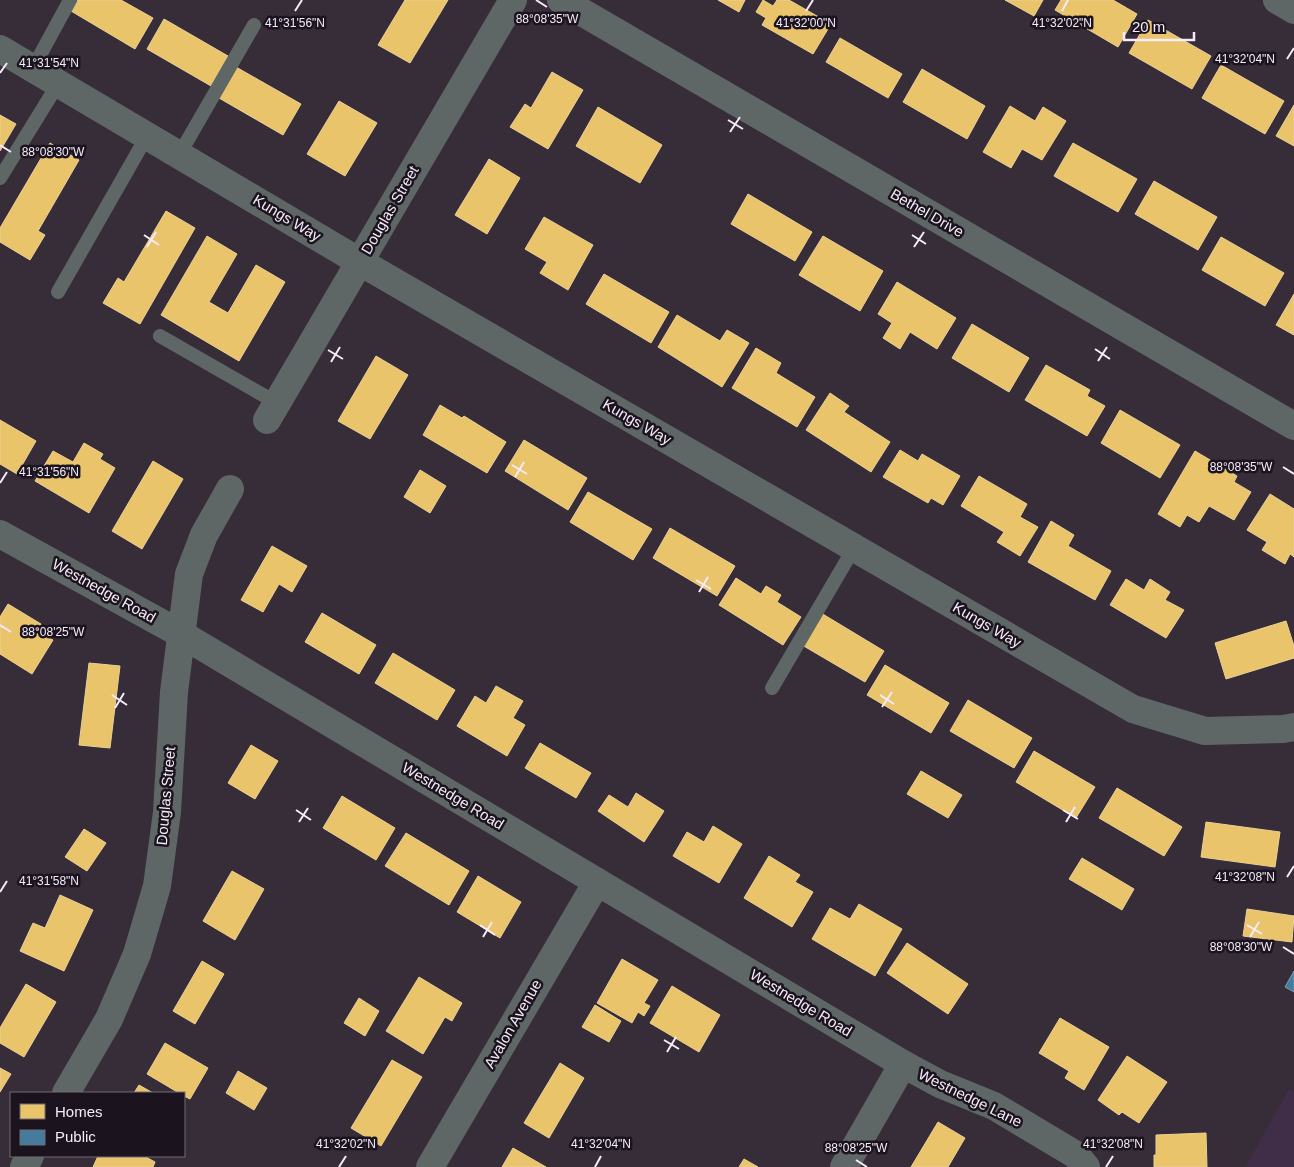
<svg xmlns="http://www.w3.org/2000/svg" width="1294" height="1167" viewBox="0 0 1294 1167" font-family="Helvetica,sans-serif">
<rect width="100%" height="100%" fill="#362d39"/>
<path fill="#402d47" d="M1289 1089 1294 1092V1167H1245Z"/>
<g fill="#e9c46a" stroke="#edd095">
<path d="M78 0H121L153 18 135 49 71 11Z"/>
<path d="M405 0H448L410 63 378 45Z"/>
<path d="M718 0H745L739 12Z"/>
<path d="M763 0 773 6 777 0H789L831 24 813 54 762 25 766 18 756 12Z"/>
<path d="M1005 0H1043L1034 16Z"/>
<path d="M1061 0H1113L1137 14 1118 47 1055 10Z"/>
<path d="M164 19 228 56 211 86 147 49Z"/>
<path d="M1148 20 1211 56 1192 89 1129 53Z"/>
<path d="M840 38 902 74 888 98 826 62Z"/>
<path d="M1221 65 1284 101 1265 134 1202 98Z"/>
<path d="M236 67 301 104 283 135 219 98Z"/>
<path d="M922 69 985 106 967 139 903 102Z"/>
<path d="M552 72 583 90 548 149 510 127 525 104 531 108Z"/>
<path d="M339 101 377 123 345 176 307 154Z"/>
<path d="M1294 105V146L1276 136Z"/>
<path d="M1010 106 1035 121 1043 107 1066 121 1042 160 1022 149 1011 168 983 152Z"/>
<path d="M598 107 662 145 640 183 576 146Z"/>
<path d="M0 115 16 124 0 151Z"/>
<path d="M50 143 79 160 38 231 45 235 30 260 0 242V228Z"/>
<path d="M1073 143 1137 179 1118 212 1054 176Z"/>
<path d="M489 159 520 178 487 234 455 215Z"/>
<path d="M1154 181 1217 217 1198 250 1135 214Z"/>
<path d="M748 194 812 232 795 261 731 224Z"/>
<path d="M166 211 195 228 140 324 103 303 118 278 124 282Z"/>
<path d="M544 217 593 245 568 290 540 273 547 262 525 249Z"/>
<path d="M207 236 237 254 209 302 228 313 256 265 285 282 239 361 161 315Z"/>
<path d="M823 236 883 271 860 311 799 275Z"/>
<path d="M1221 237 1284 273 1265 306 1202 270Z"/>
<path d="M604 274 669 312 651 343 586 304Z"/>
<path d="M897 282 956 318 937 349 910 332 900 349 883 338 892 323 878 314Z"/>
<path d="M1294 294V335L1276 325Z"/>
<path d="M677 315 720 341 727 330 749 343 722 387 658 347Z"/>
<path d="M972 324 1029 358 1009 392 952 358Z"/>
<path d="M756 348 781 363 776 373 815 397 797 427 732 388Z"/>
<path d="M376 356 408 375 370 439 338 421Z"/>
<path d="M1046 365 1090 390 1087 396 1105 406 1087 436 1025 400Z"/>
<path d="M830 393 849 406 844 412 890 442 871 472 806 430Z"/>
<path d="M440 405 462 418 464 416 506 442 487 473 423 435Z"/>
<path d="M1120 410 1180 445 1160 478 1101 443Z"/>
<path d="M0 420 36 441 17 474 0 464Z"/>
<path d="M524 440 587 478 568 510 505 471Z"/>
<path d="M84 443 103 454 100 459 115 468 89 513 35 481 53 451 73 462Z"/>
<path d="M900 450 918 461 922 454 960 476 943 505 931 498 928 503 883 477Z"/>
<path d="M1195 451 1237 476 1234 482 1251 492 1234 520 1209 506 1199 522 1187 515 1180 527 1158 514Z"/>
<path d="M153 461 183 479 142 549 112 531Z"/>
<path d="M420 470 446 486 430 513 404 497Z"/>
<path d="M979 476 1027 504 1020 517 1038 527 1020 556 997 542 1004 532 961 506Z"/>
<path d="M588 492 652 529 633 560 570 522Z"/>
<path d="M1270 494 1294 509V557L1290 554 1285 564 1262 550 1267 542 1247 530Z"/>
<path d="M1051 521 1074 535 1068 546 1111 571 1095 600 1028 562Z"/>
<path d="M670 528 735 566 717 596 653 558Z"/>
<path d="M272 546 307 566 292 592 279 584 263 612 241 600Z"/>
<path d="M736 578 761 594 766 586 781 595 777 602 801 617 783 645 719 605Z"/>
<path d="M1126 579 1144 590 1150 579 1170 592 1165 600 1184 610 1166 638 1110 605Z"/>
<path d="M8 604 41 624 37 631 53 640 32 674 0 654V617Z"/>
<path d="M322 613 376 645 359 674 305 642Z"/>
<path d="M821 613 884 651 865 682 802 645Z"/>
<path d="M1286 621 1294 646V658L1226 679 1215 643Z"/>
<path d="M393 653 455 690 437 720 375 683Z"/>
<path d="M89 663 120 666 110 748 79 745Z"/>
<path d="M885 665 949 703 931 733 867 695Z"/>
<path d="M496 686 523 701 513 718 525 725 507 756 457 726 475 696 486 703Z"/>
<path d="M968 700 1032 738 1014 768 950 731Z"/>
<path d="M540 743 591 773 576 798 525 768Z"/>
<path d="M251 745 278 761 255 799 228 783Z"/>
<path d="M1034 751 1095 787 1076 818 1016 782Z"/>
<path d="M921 771 962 795 948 818 907 794Z"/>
<path d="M1117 788 1182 827 1164 856 1099 818Z"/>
<path d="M636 793 664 811 644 842 598 811 609 795 628 807Z"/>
<path d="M342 796 395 828 376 860 323 828Z"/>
<path d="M1206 822 1280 832 1275 867 1201 857Z"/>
<path d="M713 826 742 844 719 883 673 856 687 832 704 842Z"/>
<path d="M84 829 106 843 87 871 65 857Z"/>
<path d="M406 833 469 871 449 905 385 866Z"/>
<path d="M769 856 800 875 795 882 813 892 792 927 744 898Z"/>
<path d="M1082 858 1134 889 1122 910 1069 879Z"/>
<path d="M232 871 264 889 235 940 203 921Z"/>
<path d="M478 876 521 902 500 938 457 912Z"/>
<path d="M60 895 93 910 64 971 20 951 33 923 45 928Z"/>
<path d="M859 904 902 929 875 976 812 939 830 908 850 919Z"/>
<path d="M1247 909 1294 916 1292 942 1243 936Z"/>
<path d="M907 943 968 984 948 1014 887 973Z"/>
<path d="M622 959 658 980 644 1003 650 1006 644 1016 638 1012 632 1023 597 1003Z"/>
<path d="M202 961 224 974 195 1024 173 1011Z"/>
<path d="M419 977 462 1003 452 1021 445 1017 423 1054 386 1031Z"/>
<path d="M26 984 56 1002 24 1057 0 1043V1028Z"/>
<path d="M672 986 720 1015 699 1052 650 1023Z"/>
<path d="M359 998 379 1011 365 1036 344 1023Z"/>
<path d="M595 1005 621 1021 609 1042 582 1027Z"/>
<path d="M1060 1018 1109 1047 1084 1090 1065 1078 1069 1071 1039 1053Z"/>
<path d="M165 1043 208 1068 190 1099 184 1096V1093H179L147 1074Z"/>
<path d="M1127 1056 1167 1082 1139 1123 1122 1112 1119 1115 1098 1100Z"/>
<path d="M392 1060 422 1077 381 1146 351 1128Z"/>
<path d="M560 1063 584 1078 549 1138 524 1123Z"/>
<path d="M0 1068 11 1074 0 1092Z"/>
<path d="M238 1071 267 1088 254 1110 226 1093Z"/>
<path d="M139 1085 153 1093H134Z"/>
<path d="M938 1122 965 1138 948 1167H911Z"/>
<path d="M1206 1133 1207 1167H1154V1155H1156V1135Z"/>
<path d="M513 1148 546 1167H502Z"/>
<path d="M98 1156H144L155 1162 153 1167H93Z"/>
<path d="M744 1159 758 1167H739Z"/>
</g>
<path fill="#457b9d" stroke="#7a9db9" d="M1294 971V992L1285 987Z"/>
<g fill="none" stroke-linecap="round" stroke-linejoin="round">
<g stroke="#5e6765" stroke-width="14">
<path d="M33 68 70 0"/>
<path d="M179 155 254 25"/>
<path d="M0 178 58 84"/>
<path d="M58 292 147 136"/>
<path d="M160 336 277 403"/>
<path d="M772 688 854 548"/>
</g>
<g stroke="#5e6765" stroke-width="28">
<path d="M561 0 1294 426"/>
<path d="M1277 0 1294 10"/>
<path d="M0 49 360 262 1133 709 1205 731 1283 729 1294 727"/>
<path d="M267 420 513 0"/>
<path d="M0 534 181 634 903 1064 940 1084 994 1106 1076 1155 1086 1167"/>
<path d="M66 1093 109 1019 137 954 157 886 167 812 174 692 189 574 204 535 230 489"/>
<path d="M24 1167 30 1156"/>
<path d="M430 1167 597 882"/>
<path d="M844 1167 903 1064"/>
</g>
</g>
<path fill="none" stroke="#f5ebf9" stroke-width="2" d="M536 0 547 7M295 11 302 0M806 11 813 0M1062 11 1068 0M1287 59 1294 48M0 73 7 63M728 120 743 129M730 132 740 117M0 145 11 152M144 235 159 245M912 235 926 244M147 247 156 232M914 247 924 232M1095 349 1110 359M328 350 343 359M1098 361 1107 347M331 362 340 347M512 465 527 474M1283 467 1294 474M515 477 524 462M0 483 7 472M696 580 711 589M699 592 708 577M0 625 11 632M112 695 127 705M880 695 894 704M882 707 892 692M115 708 124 693M296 810 311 820M1063 810 1078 819M299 822 308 808M1066 822 1075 807M1287 877 1294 866M0 892 7 881M480 925 495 935M1247 925 1262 934M483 937 492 922M1250 937 1259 922M1283 947 1294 954M664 1040 679 1049M667 1052 676 1037M856 1160 867 1167M339 1167 346 1156M595 1167 601 1156M1106 1167 1113 1156"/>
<g text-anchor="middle" stroke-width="5" stroke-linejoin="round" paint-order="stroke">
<g font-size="15" fill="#f5ebf9" stroke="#1b141e">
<text transform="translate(390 210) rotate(-60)" y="5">Douglas Street</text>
<text transform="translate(927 213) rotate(30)" y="5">Bethel Drive</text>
<text transform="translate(287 218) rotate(31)" y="5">Kungs Way</text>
<text transform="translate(637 422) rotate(30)" y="5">Kungs Way</text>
<text transform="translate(104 591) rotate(29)" y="5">Westnedge Road</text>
<text transform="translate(987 625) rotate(30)" y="5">Kungs Way</text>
<text transform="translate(166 796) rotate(-85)" y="5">Douglas Street</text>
<text transform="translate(453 796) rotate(31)" y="5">Westnedge Road</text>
<text transform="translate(801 1003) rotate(31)" y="5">Westnedge Road</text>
<text transform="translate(513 1024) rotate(-60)" y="5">Avalon Avenue</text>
<text transform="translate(970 1098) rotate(26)" y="5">Westnedge Lane</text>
</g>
</g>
<g font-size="12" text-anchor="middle" fill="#f5ebf9" stroke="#1b141e" stroke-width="5" stroke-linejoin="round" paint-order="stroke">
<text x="547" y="23">88°08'35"W</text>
<text x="295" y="27">41°31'56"N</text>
<text x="806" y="27">41°32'00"N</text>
<text x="1062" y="27">41°32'02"N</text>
<text x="1245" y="63">41°32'04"N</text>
<text x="49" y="67">41°31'54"N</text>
<text x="53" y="156">88°08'30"W</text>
<text x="1241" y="471">88°08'35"W</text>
<text x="49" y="476">41°31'56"N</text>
<text x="53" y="636">88°08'25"W</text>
<text x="1245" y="881">41°32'08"N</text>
<text x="49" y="885">41°31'58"N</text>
<text x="1241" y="951">88°08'30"W</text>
<text x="346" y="1148">41°32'02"N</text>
<text x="601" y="1148">41°32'04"N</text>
<text x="1113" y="1148">41°32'08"N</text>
<text x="856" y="1152">88°08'25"W</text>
</g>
<rect x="10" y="1092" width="175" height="65" fill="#1b141e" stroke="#726a76"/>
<rect x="20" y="1104" width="25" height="15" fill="#e9c46a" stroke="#726a76"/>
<text x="55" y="1117" font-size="15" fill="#f5ebf9">Homes</text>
<rect x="20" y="1130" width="25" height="15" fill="#457b9d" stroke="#726a76"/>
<text x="55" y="1142" font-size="15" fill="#f5ebf9">Public</text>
<path d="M1124 32v8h70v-8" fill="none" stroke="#f5ebf9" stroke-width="2.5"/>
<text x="1132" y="32" font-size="15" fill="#f5ebf9" stroke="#1b141e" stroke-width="4" paint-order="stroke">20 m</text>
</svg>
